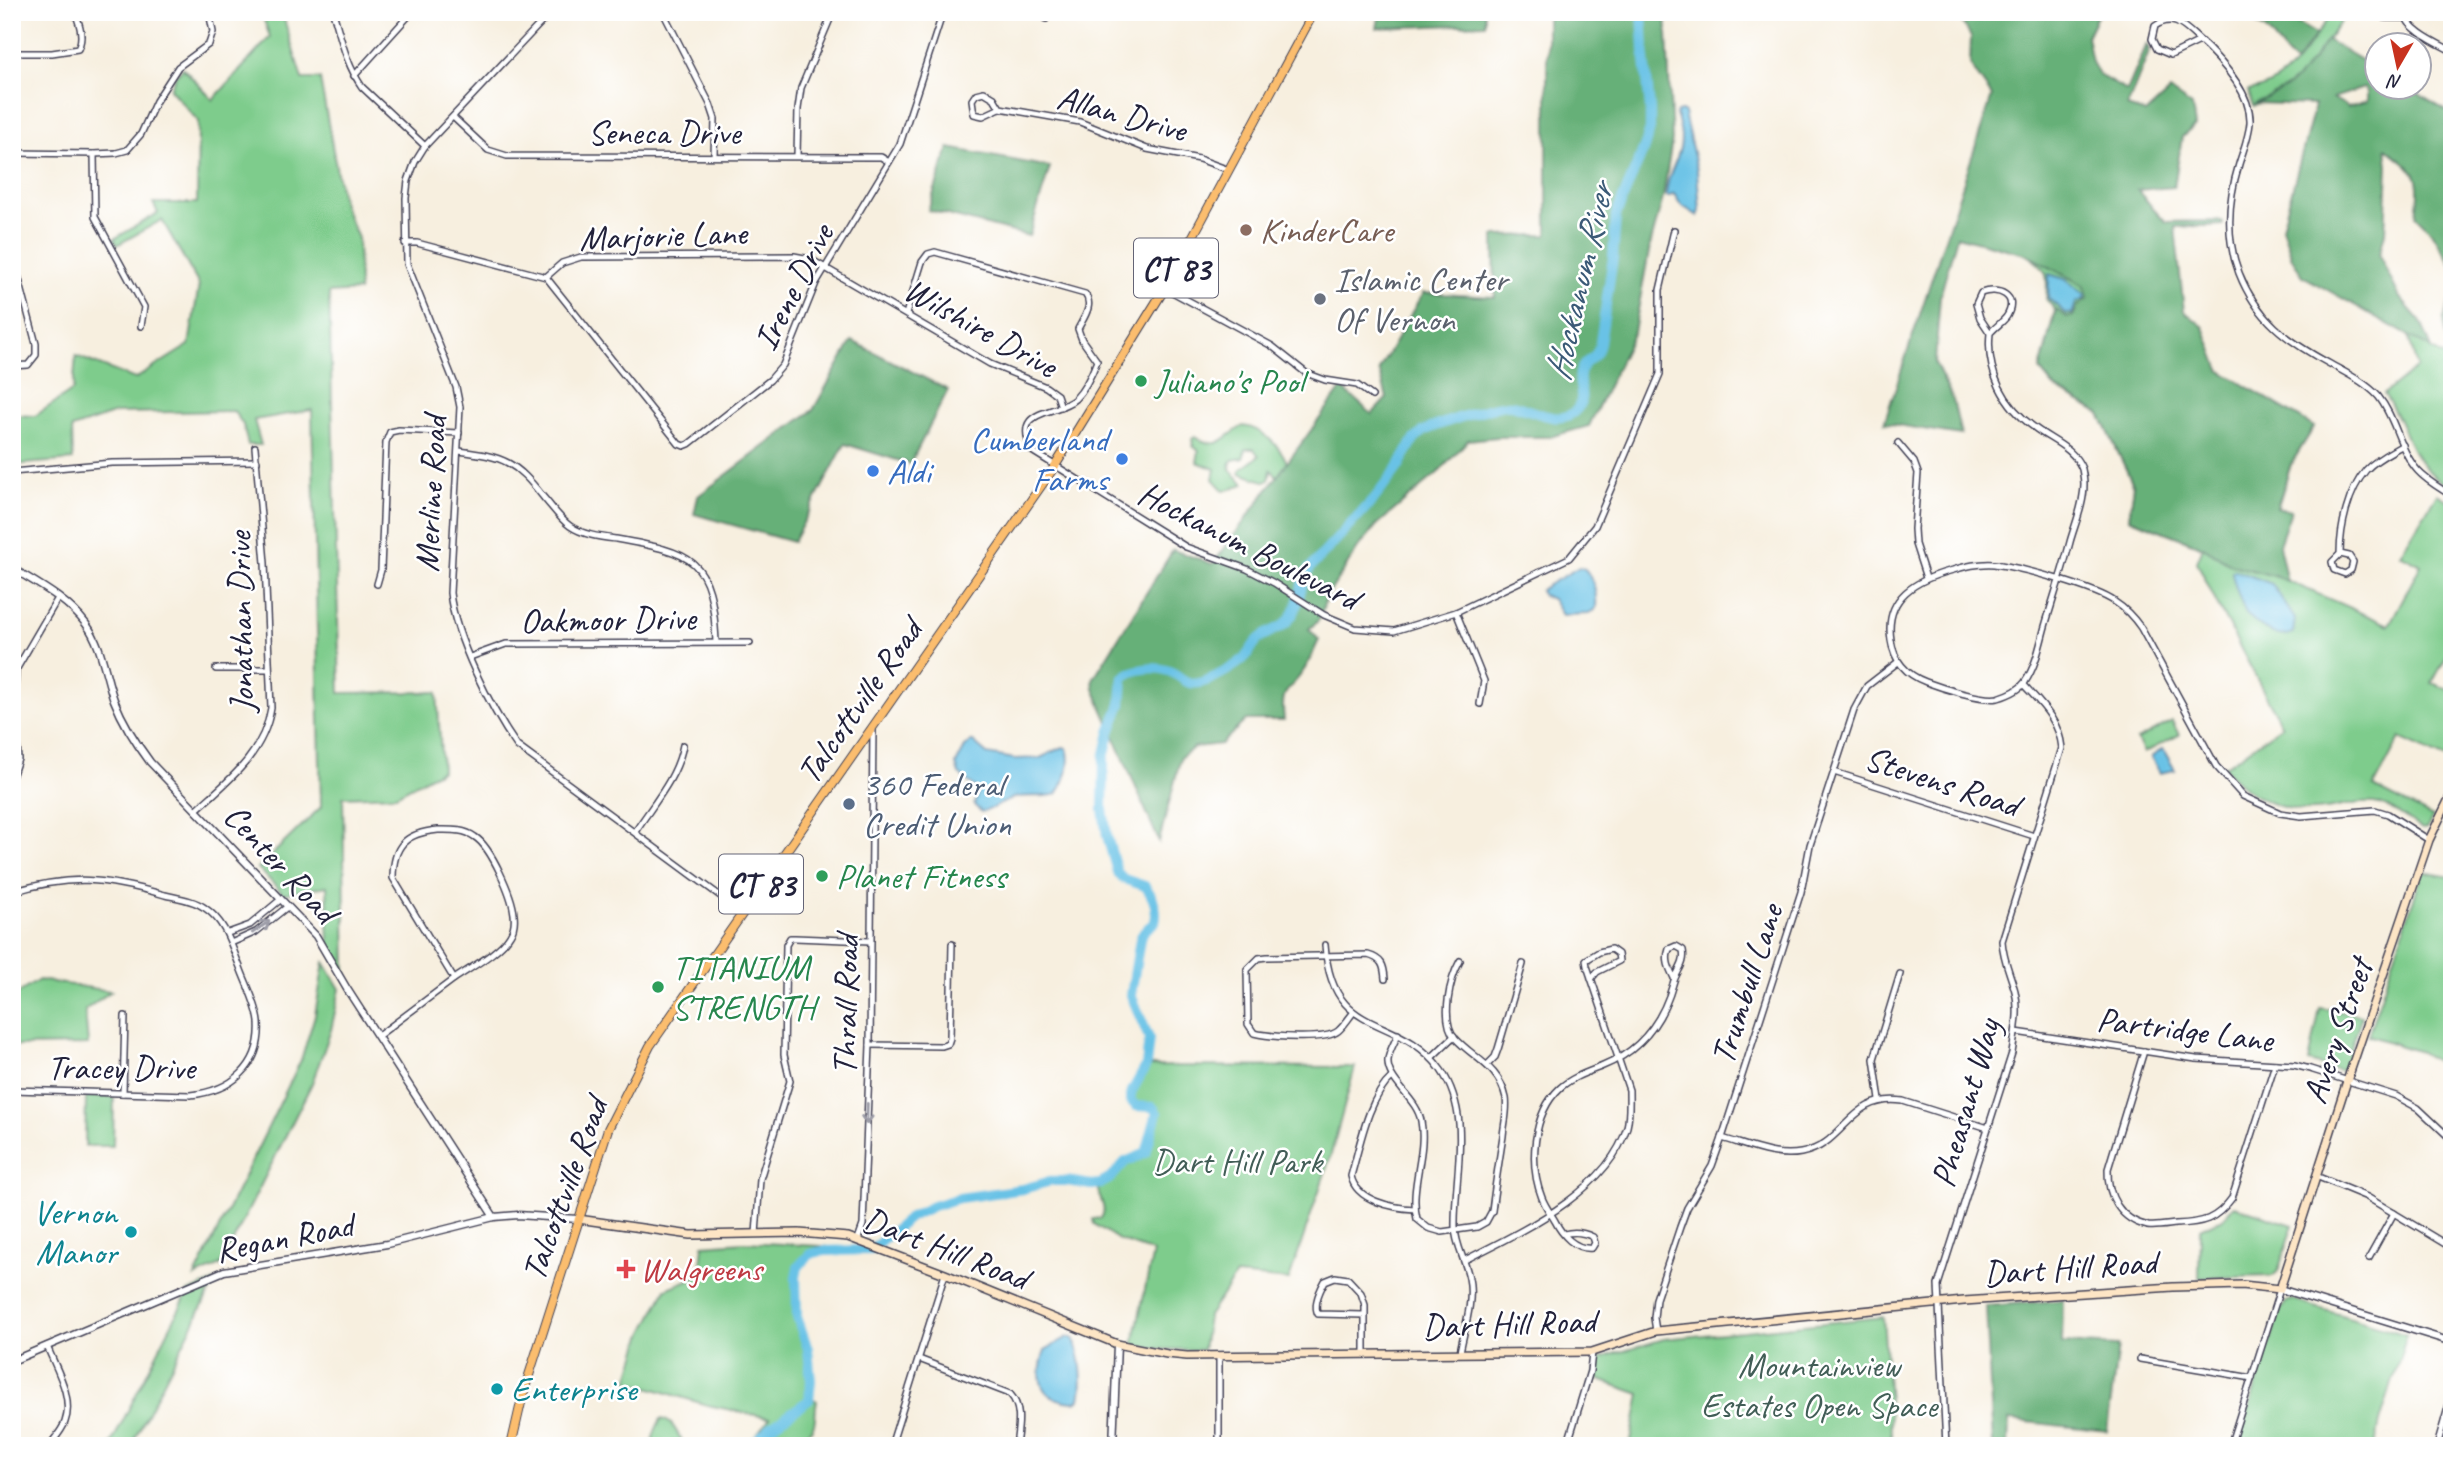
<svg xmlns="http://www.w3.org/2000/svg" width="2464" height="1458" viewBox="0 0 2464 1458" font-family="Caveat,sans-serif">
<rect width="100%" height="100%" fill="#fff"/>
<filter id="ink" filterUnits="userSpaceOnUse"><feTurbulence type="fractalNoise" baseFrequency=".0143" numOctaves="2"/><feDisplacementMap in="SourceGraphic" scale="14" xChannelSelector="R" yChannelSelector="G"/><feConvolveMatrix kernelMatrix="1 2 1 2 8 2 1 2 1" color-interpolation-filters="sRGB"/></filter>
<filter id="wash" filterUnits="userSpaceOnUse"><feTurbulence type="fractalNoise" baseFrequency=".00686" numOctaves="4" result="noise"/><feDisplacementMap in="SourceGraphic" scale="28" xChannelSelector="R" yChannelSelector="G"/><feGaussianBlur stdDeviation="1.57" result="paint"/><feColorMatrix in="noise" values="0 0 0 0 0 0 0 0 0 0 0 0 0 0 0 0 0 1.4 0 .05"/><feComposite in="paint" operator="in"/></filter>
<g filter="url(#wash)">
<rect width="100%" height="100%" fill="#f7efdf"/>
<g fill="#7ecc8c" stroke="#507764" stroke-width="2">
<path d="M261 12H282L302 79H320L343 205 358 238 359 291 329 293 340 693 437 692 442 770 396 795 343 797 346 975 329 948 327 886 283 894 258 868 321 807 312 410 254 420 261 445H248L243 425 234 411 116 413 72 428 73 460 12 465V415L35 416 73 390 76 356 135 379 189 345 199 285 162 220 117 245 114 239 158 213 153 203H197L198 121 170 89 176 75 183 68 213 100 270 37Z"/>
<path d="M2019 12H2099L2069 73 2122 104 2147 44 2150 49 2126 107 2127 180 2166 222 2222 221 2223 225 2131 227 2220 370 2314 427 2291 464 2263 554 2274 575 2389 625 2421 565 2400 554 2437 494 2452 502V652H2449L2432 683 2452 691V762L2400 738 2374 787 2433 817 2427 828 2422 829C2407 819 2392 806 2374 803 2358 801 2341 807 2325 809 2286 815 2249 799 2224 767L2282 726 2216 602 2197 562 2203 547 2129 518 2134 486 2100 414 2055 388 2040 370 2055 310 2046 299C2049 273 2047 268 2025 254Z"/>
<path d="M2332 12H2345L2350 16H2345L2298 80 2287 89 2253 106 2248 91C2289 86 2310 43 2332 12Z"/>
<path d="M2408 334 2452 362V488C2403 460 2412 434 2384 394L2417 367Z"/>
<path d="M1243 426C1261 427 1285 450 1288 467L1278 477 1271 470 1269 480 1266 482 1240 473V470L1259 456 1254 449H1246L1243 458 1232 460C1225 474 1239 475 1244 484L1224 491 1213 479 1215 469 1197 462 1199 451 1193 446 1192 439 1195 437C1221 451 1220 439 1243 426Z"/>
<path d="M2172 721 2179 735 2144 753 2137 740Z"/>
<path d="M2423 872 2452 877V1071L2420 1052 2368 1035Z"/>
<path d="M324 962 340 989 331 1030 312 1083 221 1265 195 1277 301 1060 315 1015Z"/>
<path d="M39 980 111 991 85 1010 88 1045 12 1046V997Z"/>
<path d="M2320 1008 2362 1015 2345 1066 2340 1071 2309 1062Z"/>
<path d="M1146 1066 1355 1067 1330 1158 1289 1280 1236 1275 1208 1316 1203 1350 1162 1349 1133 1345 1153 1252 1119 1240 1094 1224 1093 1219 1101 1218C1109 1207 1096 1197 1098 1185L1111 1178 1128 1161 1144 1155 1149 1147 1157 1111 1151 1106 1134 1105 1130 1099Z"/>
<path d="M86 1096 114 1097 113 1146H85Z"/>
<path d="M2234 1206 2293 1225 2278 1271 2273 1276 2199 1278 2200 1229 2223 1218Z"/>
<path d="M744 1242 821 1246 851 1250C829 1250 807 1248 796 1271L797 1317 807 1345 810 1397 817 1401C815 1408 816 1416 814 1424 810 1442 772 1438 757 1441L755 1446H747L770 1418 707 1405 628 1381 642 1336 666 1289 700 1275 703 1245Z"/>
<path d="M215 1281 131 1446H110L188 1292Z"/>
<path d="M2292 1300 2407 1335 2380 1422 2375 1446H2237L2281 1308 2286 1302Z"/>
<path d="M1883 1317 1892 1446H1630L1640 1394 1594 1378 1600 1358 1664 1339Z"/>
<path d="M661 1419C673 1419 678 1436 685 1446H679L675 1442 671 1446H653C651 1438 657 1426 661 1419Z"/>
</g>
<g fill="#66b078" stroke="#44695a" stroke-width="2" fill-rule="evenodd">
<path d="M1380 12H1395L1404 17 1410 12H1485V24L1377 28Z"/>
<path d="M1547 12H1666L1672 140 1663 198 1650 246 1634 332 1589 426 1550 437H1498L1468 440 1440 471 1377 525 1358 548 1326 598 1319 620 1309 629 1319 640C1314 650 1310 661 1304 670 1288 695 1280 686 1284 720H1246L1221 744 1195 747 1181 757 1159 842 1094 689 1093 679 1173 550 1213 564 1342 388 1372 414 1387 398 1379 370 1423 293 1495 297 1494 236 1547 235Z"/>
<path d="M1956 12H2099L2087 36 2092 62 2099 75 2127 91 2147 44 2150 49 2127 107 2146 113 2170 91 2192 106 2195 126 2182 137 2174 187 2137 190 2166 222 2222 221 2223 225 2175 227 2184 311 2204 327 2220 370 2314 427 2291 464 2277 507 2291 511 2279 545 2287 581 2274 576 2232 565 2203 547 2129 518 2134 486 2100 414 2055 388 2040 370 2056 310 2067 317 2073 316 2077 307 2088 298 2083 285 2025 254 1957 236 1940 297 1935 363 1953 400 1961 435 1884 423 1992 96 1970 65 1971 37Z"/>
<path d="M2240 12H2278L2316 34 2295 64 2267 31Z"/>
<path d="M2327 40 2376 69V88H2408L2452 114V266L2432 232 2416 216C2421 172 2419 174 2386 148L2388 165 2385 233 2379 255 2400 298 2421 322 2432 349 2303 276 2292 258 2282 227 2315 105 2255 103C2296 87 2303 73 2327 40ZM2364 88 2367 92V101L2348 107 2333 98Z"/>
<path d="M949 148 1050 167 1029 236 928 210Z"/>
<path d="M2452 298V362L2449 360 2443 319Z"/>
<path d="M852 341 948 390 910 464 845 444 793 542 694 514 698 496 813 410Z"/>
<path d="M2063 1300 2062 1343 2118 1346 2107 1431 2009 1420 2008 1446H1993L1986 1306Z"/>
</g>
<g fill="#69c2e6" stroke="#467290" stroke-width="2">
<path d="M1681 111 1684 113 1697 170 1700 211 1698 216 1681 205 1674 194 1668 197 1666 195C1668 160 1691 155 1676 115L1677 112Z"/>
<path d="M2049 274 2065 279 2085 295 2084 299 2076 303 2072 314 2065 313 2048 298Z"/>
<path d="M1579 567 1585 569C1594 580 1597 594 1596 608L1589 614 1562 615 1552 599 1543 595 1540 590Z"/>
<path d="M2235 570 2272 584 2295 619 2293 633C2277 642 2258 624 2246 614 2243 608 2232 579 2232 572Z"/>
<path d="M972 741 987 754 1015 759 1040 758 1063 747 1067 748C1072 763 1066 781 1057 794 1044 798 1031 795 1018 797 1004 799 995 810 981 812L974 805 978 790 959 774 956 764 965 747Z"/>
<path d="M2163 749 2175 770 2160 773 2151 757Z"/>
<path d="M1068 1337 1073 1338C1081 1353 1084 1382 1080 1399L1075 1402C1039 1400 1035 1381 1045 1350Z"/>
</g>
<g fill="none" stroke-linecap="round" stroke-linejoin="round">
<path stroke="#69c2e6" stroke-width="10" d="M750 1446 771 1427 809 1400 811 1381 808 1349 797 1317 796 1277 798 1267 810 1254 822 1251 871 1250 910 1217 933 1206 959 1198 1023 1189 1051 1181H1067L1091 1185 1100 1184 1111 1178 1125 1162 1146 1153 1157 1113 1153 1107 1136 1106 1130 1100 1132 1091 1146 1066 1149 1038 1131 995 1140 939 1144 931 1155 922C1158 909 1153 896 1145 886L1124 879 1117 872 1107 836 1103 809 1104 758 1110 732 1121 704 1123 678C1133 668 1156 666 1169 671 1180 675 1186 686 1199 683 1210 681 1239 665 1246 656 1251 651 1253 644 1259 639 1272 628 1283 631 1293 614 1301 599 1300 582 1310 568L1374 499 1397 469 1414 440 1424 431C1436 425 1500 403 1511 405 1530 408 1561 429 1577 409 1588 396 1574 382 1582 368 1588 356 1596 362 1600 343L1613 258 1616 215 1644 148 1650 129V109L1644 49 1642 12"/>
</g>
</g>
<g filter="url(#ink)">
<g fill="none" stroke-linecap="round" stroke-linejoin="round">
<defs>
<g id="minor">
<path d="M333 12C341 38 346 64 362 87L425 146"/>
<path d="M551 12 425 146 415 162 408 181 406 198 407 264 456 387 460 407 450 593C455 638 491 709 517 746L742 912"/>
<path d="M663 12 710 104 715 119 714 156"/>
<path d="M2358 12 2387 18H2405"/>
<path d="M2404 12C2407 30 2437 43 2452 51"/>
<path d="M1046 19 1048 12"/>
<path d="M2200 41 2171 55 2157 49 2152 39 2155 26C2172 15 2182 24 2195 36 2217 56 2252 91 2250 123 2249 136 2243 151 2239 164 2228 200 2225 237 2239 273 2257 319 2287 341 2330 364 2346 373 2365 382 2378 396 2396 418 2399 450 2418 471 2427 481 2440 488 2452 496"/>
<path d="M12 53H52L78 49C84 37 80 25 75 12"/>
<path d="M354 76 412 12"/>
<path d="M1000 108 994 98 984 92 976 94 972 100 974 114 983 116 1000 108 1080 122 1147 149 1199 159 1229 170"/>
<path d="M453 117 488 150 507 156 881 157 889 162"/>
<path d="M12 153 94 154 116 153 127 150 141 134 156 101 178 67 209 44 213 32 209 12"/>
<path d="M94 154 95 217 144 307 141 326"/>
<path d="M797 156 798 109 801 88 833 12"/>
<path d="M405 243H417L546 277 679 444 684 446 689 444 770 380 783 365 816 283 900 144 943 12"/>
<path d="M12 262 17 272 36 344V355L28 365 12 366"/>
<path d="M546 277 562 263 581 257 794 256 810 259 990 364 1046 387 1057 395 1061 407"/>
<path d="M1165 288 1272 346 1306 373 1325 380 1357 385 1372 396"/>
<path d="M906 314 922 262 928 254 935 252 1085 294C1094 305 1084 317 1078 329L1082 340 1097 361C1092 374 1085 389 1075 399 1056 416 1011 407 1032 451L1186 547 1247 569 1274 583 1324 615 1355 628 1394 631 1456 612 1569 558 1595 526 1660 374V290L1674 230"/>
<path d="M1990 333 1980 318 1976 304 1981 293C1998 287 2019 295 2007 316 2003 322 1995 327 1990 333 1986 372 2004 406 2035 428 2052 441 2074 448 2082 469 2083 474 2084 481 2084 485 2084 504 2075 524 2070 542 2063 569 2054 596 2046 623 2040 643 2037 664 2025 682 2019 691 2008 695 1998 698 1983 701 1942 688 1926 682 1907 675 1894 661 1891 640 1884 597 1916 580 1953 570 1966 566 1980 563 1994 564 2019 567 2096 588 2115 602 2126 609 2134 618 2141 628L2216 766 2243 796 2280 813 2301 816 2375 810 2388 814 2429 840"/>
<path d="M1898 443 1914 462 1918 473 1914 529 1915 544 1926 578"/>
<path d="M459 451C505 457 515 461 544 498 552 507 560 519 570 526 583 535 600 537 616 539 694 553 712 557 716 642"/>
<path d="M12 472 112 463 257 461"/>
<path d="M2340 554 2349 556 2353 562 2351 570 2345 574 2334 570 2332 562 2340 554C2340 527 2348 491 2366 470 2376 459 2391 452 2403 445"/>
<path d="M377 584 381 570 386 442 390 432 399 430 459 433"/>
<path d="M1456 612 1484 681 1480 704"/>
<path d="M470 657 506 644 750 643"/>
<path d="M216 669H269"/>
<path d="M1834 772 2034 836"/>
<path d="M12 777 18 759 14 702 16 670 58 598"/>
<path d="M196 810C228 781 264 754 271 708L265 563 255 447"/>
<path d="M438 830C451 830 464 829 475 837 491 847 512 895 514 914 515 922 514 929 510 935 500 952 470 968 454 979L393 878C393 845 406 833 438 830Z"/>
<path d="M635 832C653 804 677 778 683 745"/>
<path d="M12 892C72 874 105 878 165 895 178 898 194 900 205 908 226 922 231 945 240 967 246 984 257 1004 259 1022 262 1067 231 1091 190 1095L12 1090"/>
<path d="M228 933 250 925 280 900"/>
<path d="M231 943 256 932 287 907"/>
<path d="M1325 945C1332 1042 1398 1010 1441 1070 1473 1117 1454 1174 1455 1227 1455 1244 1466 1262 1469 1278 1474 1301 1464 1330 1460 1352"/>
<path d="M1353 1013C1348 1019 1344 1026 1338 1031 1326 1041 1270 1037 1254 1033L1248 1024 1247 970 1259 958 1267 957 1368 955C1382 959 1384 965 1385 979"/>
<path d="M2016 1032 2196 1059 2294 1065 2310 1069 2396 1096 2418 1108 2452 1140"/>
<path d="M1398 1034C1395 1042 1389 1051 1388 1060 1386 1081 1417 1098 1421 1121 1427 1154 1409 1187 1417 1219L1428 1228 1442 1232 1477 1227 1486 1222 1492 1211C1495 1186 1499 1161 1503 1136 1504 1124 1508 1110 1506 1098 1499 1066 1474 1059 1455 1038 1440 1020 1450 979 1460 961"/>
<path d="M378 1036 454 979"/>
<path d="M870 1045 942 1046 948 1044 950 1038 952 944"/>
<path d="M2144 1051 2108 1169C2107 1196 2120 1220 2148 1226 2157 1227 2167 1225 2176 1224 2203 1223 2216 1220 2232 1198L2275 1064"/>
<path d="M1431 1058 1454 1036"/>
<path d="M1487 1065 1495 1057 1498 1049 1523 964"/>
<path d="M1392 1077C1368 1098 1360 1145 1351 1176 1356 1201 1393 1208 1415 1209"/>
<path d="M123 1093 125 1016"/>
<path d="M1880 1100 1874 1059 1900 974"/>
<path d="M1722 1138C1747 1145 1775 1158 1801 1153 1846 1145 1849 1093 1903 1101L1988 1128"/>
<path d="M2316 1176 2367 1197 2452 1248"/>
<path d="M756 1234 760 1179 790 1081 784 1055 786 945 790 938H795L870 941"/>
<path d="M1564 1234C1575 1231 1583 1232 1593 1237L1595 1243 1592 1248C1575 1250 1562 1235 1555 1221 1551 1214 1545 1206 1542 1198 1529 1165 1532 1114 1560 1088 1572 1077 1588 1072 1603 1066 1640 1051 1662 1023 1673 984 1676 971 1686 965 1683 950L1676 946 1669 949C1665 960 1669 968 1674 978"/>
<path d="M858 1239 863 1225 870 1045 873 728"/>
<path d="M2369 1258 2394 1213"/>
<path d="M1465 1260C1520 1232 1608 1192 1627 1127 1630 1115 1629 1102 1629 1090L1587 966 1586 960 1599 952 1611 949 1618 954 1619 961 1597 972 1591 979"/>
<path d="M1364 1315 1318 1314C1313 1305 1320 1290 1325 1281L1335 1277 1348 1279 1361 1293 1365 1305V1355"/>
<path d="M1656 1331 1654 1318 1656 1299 1680 1227 1687 1208 1712 1166 1722 1138 1801 892 1810 845 1854 710 1867 686 1898 662"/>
<path d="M47 1346C56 1369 74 1397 65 1422 62 1431 54 1439 49 1446"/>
<path d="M1219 1356V1446"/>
<path d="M919 1359 1010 1394C1023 1408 1018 1428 1016 1446"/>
<path d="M2140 1359 2252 1378"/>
<path d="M891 1446 945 1274"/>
<path d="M1567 1446 1590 1371 1592 1352"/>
<path d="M1946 1446 1938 1285 2012 1053C2015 1033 2020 1011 2015 991 2010 973 2003 959 2002 941L2062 748C2059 720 2042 705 2024 685"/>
<path d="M2230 1446 2280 1289"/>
<path d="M2437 1446 2452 1394"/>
</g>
<g id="tertiary">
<path d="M12 568C38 584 67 599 86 624 102 645 105 675 114 700 123 723 135 742 150 762L316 936 347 989 494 1217"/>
<path d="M2280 1289 2452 1342"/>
<path d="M12 1361 224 1271 387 1244 494 1217 518 1215 578 1219"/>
<path d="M1113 1446 1117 1344"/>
</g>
<path id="secondary" d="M578 1219 691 1235 799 1233 848 1237 945 1274 1117 1344 1167 1354 1187 1356 1592 1352 1656 1331 1964 1301 2173 1287 2242 1285 2280 1289 2347 1081 2429 840 2452 793"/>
<path id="primary" d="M511 1446 523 1394 608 1129 650 1046 1055 466 1165 288 1314 12"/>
</defs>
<use href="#minor" stroke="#424154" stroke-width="8"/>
<use href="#tertiary" stroke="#424154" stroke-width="9"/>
<use href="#secondary" stroke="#424154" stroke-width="10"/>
<use href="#primary" stroke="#424154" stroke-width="10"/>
<use href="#minor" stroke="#fff" stroke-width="5"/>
<use href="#tertiary" stroke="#fff" stroke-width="6"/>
<use href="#secondary" stroke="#fde5c5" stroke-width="7"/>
<use href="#primary" stroke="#fbbd6e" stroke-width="8"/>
</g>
<defs><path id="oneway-shaft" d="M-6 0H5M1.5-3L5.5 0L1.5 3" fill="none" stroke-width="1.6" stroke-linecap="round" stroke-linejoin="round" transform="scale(1.75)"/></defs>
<g stroke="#9c9ca7">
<use href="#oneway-shaft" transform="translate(261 927) rotate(-35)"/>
<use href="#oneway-shaft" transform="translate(867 1114) rotate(92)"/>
</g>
</g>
<circle fill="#8d6e63" stroke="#fff" stroke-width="2.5" cx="1246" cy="230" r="7"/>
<circle fill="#6b7280" stroke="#fff" stroke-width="2.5" cx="1320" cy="299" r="7"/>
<g fill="#2e9e5b" stroke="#fff" stroke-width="2.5">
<circle cx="1141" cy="381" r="7"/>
<circle cx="822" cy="876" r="7"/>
<circle cx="658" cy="987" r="7"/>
</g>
<g fill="#3f7fe0" stroke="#fff" stroke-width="2.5">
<circle cx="1122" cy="459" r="7"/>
<circle cx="873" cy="471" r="7"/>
</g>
<circle fill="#5c6f8a" stroke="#fff" stroke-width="2.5" cx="849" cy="804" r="7"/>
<g fill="#0f9aa8" stroke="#fff" stroke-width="2.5">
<circle cx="131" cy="1232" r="7"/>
<circle cx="497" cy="1389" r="7"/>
</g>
<path fill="#e0444e" stroke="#fff" stroke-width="2.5" d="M622.5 1258.5h7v7h7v7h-7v7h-7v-7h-7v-7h7z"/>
<g text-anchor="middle" stroke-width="5" stroke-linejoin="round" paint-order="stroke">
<g fill="#fff" stroke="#646476" stroke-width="2">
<rect x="1134" y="238.5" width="84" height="59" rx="5"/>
<rect x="719" y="854.5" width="84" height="59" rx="5"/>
</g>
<g font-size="33" font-weight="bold" fill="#22223b">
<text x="1176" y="280">CT 83</text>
<text x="761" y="896">CT 83</text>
</g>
<g font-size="35" fill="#22223b" stroke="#fff">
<text transform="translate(1122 113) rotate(15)" y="12">Allan Drive</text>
<text x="664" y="144">Seneca Drive</text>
<text transform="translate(663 235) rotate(-2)" y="12">Marjorie Lane</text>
<text transform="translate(793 287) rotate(-63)" y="12">Irene Drive</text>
<text transform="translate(981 327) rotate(29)" y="12">Wilshire Drive</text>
<text transform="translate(430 494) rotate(-87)" y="12">Merline Road</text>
<text transform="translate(1249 545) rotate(27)" y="12">Hockanum Boulevard</text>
<text transform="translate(608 619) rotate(-1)" y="12">Oakmoor Drive</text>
<text transform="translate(240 622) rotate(-91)" y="12">Jonathan Drive</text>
<text transform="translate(859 701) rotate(-55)" y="12">Talcottville Road</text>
<text transform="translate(1942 781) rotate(18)" y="12">Stevens Road</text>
<text transform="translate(281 863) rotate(47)" y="12">Center Road</text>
<text transform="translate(1746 984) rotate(-72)" y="12">Trumbull Lane</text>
<text transform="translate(845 1005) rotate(-89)" y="12">Thrall Road</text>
<text transform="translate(2185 1029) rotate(7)" y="12">Partridge Lane</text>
<text transform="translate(2337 1031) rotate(-71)" y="12">Avery Street</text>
<text x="121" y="1079">Tracey Drive</text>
<text transform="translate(1965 1103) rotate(-74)" y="12">Pheasant Way</text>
<text transform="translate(564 1189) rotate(-70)" y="12">Talcottville Road</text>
<text transform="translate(284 1237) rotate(-11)" y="12">Regan Road</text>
<text transform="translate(946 1248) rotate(21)" y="12">Dart Hill Road</text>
<text transform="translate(2070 1267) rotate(-4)" y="12">Dart Hill Road</text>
<text transform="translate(1509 1323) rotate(-2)" y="12">Dart Hill Road</text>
</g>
<g font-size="35" fill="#785e54" stroke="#fff" text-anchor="start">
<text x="1260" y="242">KinderCare</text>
</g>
<g font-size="35" fill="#5b616d" stroke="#fff" text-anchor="start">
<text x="1334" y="291">Islamic Center<tspan x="1334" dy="40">Of Vernon</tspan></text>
</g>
<g font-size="35" fill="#27864d" stroke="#fff" text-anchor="start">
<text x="1155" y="393">Juliano's Pool</text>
<text x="836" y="888">Planet Fitness</text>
<text x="672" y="979">TITANIUM<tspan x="672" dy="40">STRENGTH</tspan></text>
</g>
<g font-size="35" fill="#366cbe" stroke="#fff" text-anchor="end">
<text x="1108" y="451">Cumberland<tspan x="1108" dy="40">Farms</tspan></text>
<text x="887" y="483" text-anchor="start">Aldi</text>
</g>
<g font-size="35" fill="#4e5e75" stroke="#fff" text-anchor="start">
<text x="863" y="796">360 Federal<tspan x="863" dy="40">Credit Union</tspan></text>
</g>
<g font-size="35" fill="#425e57" stroke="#fff">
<text x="1237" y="1173">Dart Hill Park</text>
<text x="1819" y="1377">Mountainview<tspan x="1819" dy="40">Estates Open Space</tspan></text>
</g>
<g font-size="35" fill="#0d838f" stroke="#fff" text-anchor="end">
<text x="117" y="1224">Vernon<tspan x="117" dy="40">Manor</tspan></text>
<text x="511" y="1401" text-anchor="start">Enterprise</text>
</g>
<g font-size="35" fill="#be3a42" stroke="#fff" text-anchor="start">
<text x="640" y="1281">Walgreens</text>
</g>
<g font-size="37" font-style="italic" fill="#3b5a77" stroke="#fff">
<text transform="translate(1578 282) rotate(-77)" y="13">Hockanum River</text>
</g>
</g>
<rect width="2464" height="1458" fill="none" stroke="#fff" stroke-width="42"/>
<g transform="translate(2398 66) rotate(189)"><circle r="33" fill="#ffffff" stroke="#a7a7b1" stroke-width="2"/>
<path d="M0-5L12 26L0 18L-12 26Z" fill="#c8321e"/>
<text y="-10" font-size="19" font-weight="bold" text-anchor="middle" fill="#22223b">N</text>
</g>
</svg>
